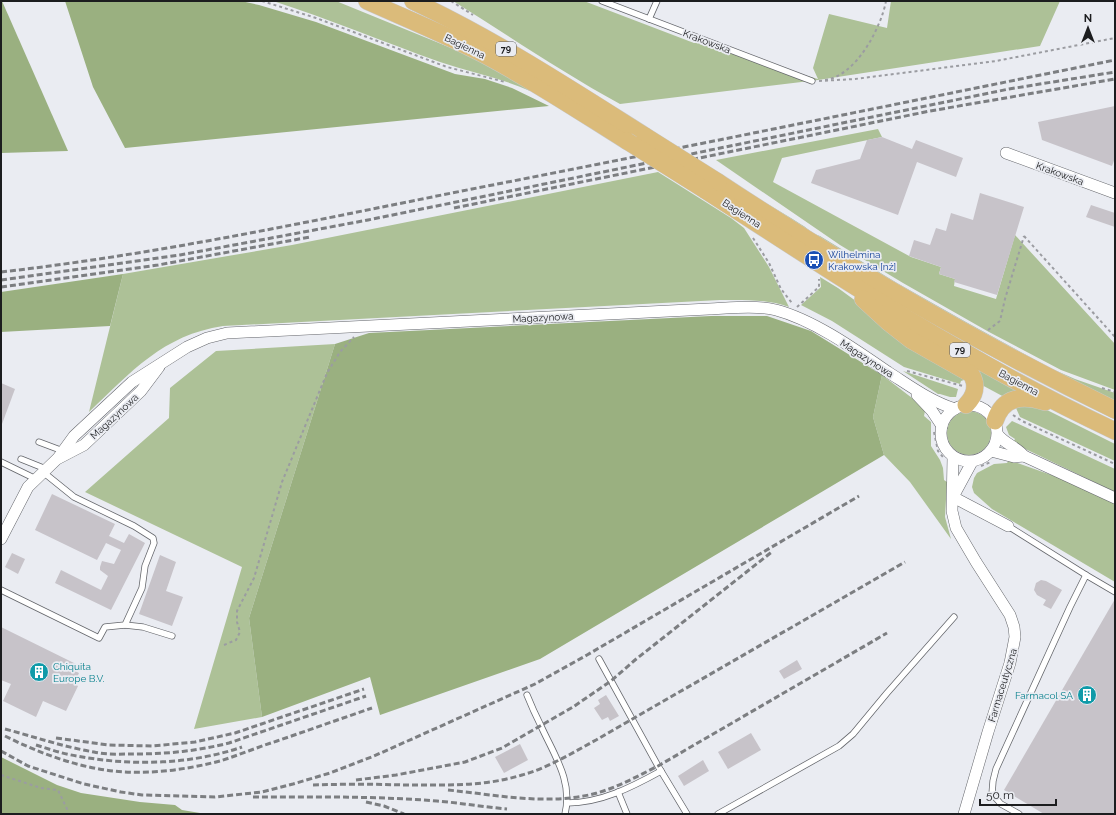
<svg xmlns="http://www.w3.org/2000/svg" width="1116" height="815" viewBox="0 0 1116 815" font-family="Raleway,sans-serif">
<rect width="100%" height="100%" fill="#eaecf2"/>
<g fill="#adc197">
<path d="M273 1H336L461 52 531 88 530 91C501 78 470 72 440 62 384 42 329 19 273 1Z"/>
<path d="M453 1H584L694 43H703L760 63 818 79 813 68 829 14 887 28 891 1H1060L1040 46 818 80 620 104C563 73 509 36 453 1Z"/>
<path d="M878 129 882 137 782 158 773 182 911 257 941 267 939 274 955 279 954 286 996 299 1015 235 1115 344V390L1061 370 989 332 903 283 840 245 716 160Z"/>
<path d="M658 172 731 218 744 228 769 267 789 307C766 299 744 300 720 300L223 326C163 335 131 372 89 412L123 274 292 245Z"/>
<path d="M740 189C761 200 782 212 802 225 809 229 812 234 820 236L897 283 966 322 1050 368 1075 379 1115 393V403C985 341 861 268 739 190Z"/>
<path d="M820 277 838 288 964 380 961 381 960 384 904 367 832 321 801 305 821 287Z"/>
<path d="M895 320 1022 391 1006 398 980 384Z"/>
<path d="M335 344 249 618 262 717 194 729 242 567 85 492 169 418 170 388 216 351Z"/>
<path d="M903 371 958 389 956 397H950L940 394H938Z"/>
<path d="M882 375 912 398 925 411 924 416 931 422V446L940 460 943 468 944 480 947 482 945 517 951 539 910 482 884 455 873 417Z"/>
<path d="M1031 402 1115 444V461L1020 417 1016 408 1013 404Z"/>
<circle cx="969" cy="433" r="22"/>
<path d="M1012 421 1115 469V492L1013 443 1015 439 1009 435 1006 427Z"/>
<path d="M1009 460 1057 477 1115 504V582L992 509 974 493 972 487 974 478 977 473 994 464 1007 463Z"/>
</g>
<g fill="#9ab080">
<path d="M1 1H2L68 151 1 153Z"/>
<path d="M65 1H241L259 5 316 22 455 74 485 79 512 88 549 106 125 148 93 87Z"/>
<path d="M123 274 110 326 1 332V292Z"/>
<path d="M711 316H767L811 331 882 375 873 417 884 455 540 659 380 715 370 677 262 717 249 618 335 344 369 333Z"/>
<path d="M1 757 57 785 81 793 140 802 175 805 182 810 206 814H1Z"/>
</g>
<g fill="#c7c3c9">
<path d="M1115 106V158L1112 166 1042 140 1038 122Z"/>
<path d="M882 137 912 149 916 140 963 158 956 177 917 162 898 215 811 183 816 170 860 159 867 140Z"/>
<path d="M980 193 1024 207 997 295 954 282 955 279 939 274 941 267 909 256 914 240 930 245 936 228 946 231 951 213 973 220Z"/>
<path d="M1091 205 1115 213V227L1086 217Z"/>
<path d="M1 383 15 389 2 424H1Z"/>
<path d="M52 494 115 524 109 536 124 543 129 534 145 543 111 610 55 583 61 570 101 590 108 576 100 570V567L102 561 114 564 121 550 106 543 97 560 35 530Z"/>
<path d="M12 553 25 559 18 574 5 567Z"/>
<path d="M160 555 176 562 166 591 183 597 172 626 139 614Z"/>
<path d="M1041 580 1046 581 1062 590 1051 609 1043 605 1046 600 1037 595 1034 590 1036 583Z"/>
<path d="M1115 599V814H1044L1004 790Z"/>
<path d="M1 627 76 664 73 670 79 673 74 684 78 686 66 711 43 701 36 717 3 701 11 684 1 680Z"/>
<path d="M797 660 802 669 784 679 779 671Z"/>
<path d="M606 695 619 716 610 721 608 717 602 720 594 708 600 704 598 700Z"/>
<path d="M751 733 761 750 728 769 718 752Z"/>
<path d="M520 744 528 760 504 773 495 757Z"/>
<path d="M703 760 709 771 684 786 678 776Z"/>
</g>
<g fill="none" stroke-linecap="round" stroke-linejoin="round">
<defs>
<g id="service">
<path d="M602 1 812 81"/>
<path d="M649 19 657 1"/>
<path d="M39 442 63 451"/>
<path d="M21 459 46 469"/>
<path d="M1 462 36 479"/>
<path d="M1008 526 1086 575"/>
<path d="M1 590 99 638 105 627 125 625 142 588 145 566 154 543 153 538 134 526 74 497 43 472"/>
<path d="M125 625 143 627 172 636"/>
<path d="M599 659 658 766 687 814"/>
<path d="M527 695C531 705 536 716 541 726 554 755 573 781 565 814"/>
<path d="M618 792 627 814"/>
<path d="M567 803C601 803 632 787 661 771"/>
<path d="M718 814 839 746 853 734 887 693 954 617"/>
<path d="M1019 814 1001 804 992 794 993 781 996 769 1070 607 1086 575 1115 592"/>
</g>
<g id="minor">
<path d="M1006 153 1115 193"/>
<path d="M917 395 932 411 942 426"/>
<circle cx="969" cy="433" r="28"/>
<path d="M998 435C1005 444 1017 447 1024 456L1115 498"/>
<path d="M991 451 1014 457 1024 456"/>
<path d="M953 457 952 511 956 528 976 562 1010 615 1014 627 1015 637 1010 663 988 732 964 814"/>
<path d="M59 458 84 445 141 391 159 367"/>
<path d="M953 497 1008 526"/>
<path d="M953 497 972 462"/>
<path d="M1 539 28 487 58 458 74 436 132 382 187 347 207 338 227 333 709 309C731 308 754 305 776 310 814 320 856 350 888 372 910 386 930 401 955 409"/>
</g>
<g id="primary">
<path d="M367 1C405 18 444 34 481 53 531 79 579 111 627 141"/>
<path d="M413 1C494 39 569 88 645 136"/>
<path d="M718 182C845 266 977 343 1115 410"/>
<path d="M705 190C789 244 873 300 959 349 1010 379 1062 406 1115 431"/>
<path d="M863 299 888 322 911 340 971 374C978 385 975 396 966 405"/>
<path d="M995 421C1003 396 1023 395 1045 402"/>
</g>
</defs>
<use href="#service" stroke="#65676c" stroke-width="7"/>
<use href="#minor" stroke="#65676c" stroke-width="12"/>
<use href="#primary" stroke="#c9c9c9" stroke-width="18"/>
<g stroke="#9b9ca1" stroke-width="2" stroke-dasharray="3 3" stroke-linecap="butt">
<path d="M262 1 316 18 447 67 505 82"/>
<path d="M451 1 473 15"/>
<path d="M825 80C856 76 881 28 886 1"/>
<path d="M819 81 855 79 996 61 1115 38"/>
<path d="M1024 236 1115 337"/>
<path d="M753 238 769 263 781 289 792 303"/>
<path d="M797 307 819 287V279"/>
<path d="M988 330 1000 321 1005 299 1024 236"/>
<path d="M907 371 963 386"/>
<path d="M1102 388 1115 392"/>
<path d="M1013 415 1022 421 1115 464"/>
<path d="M934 432 938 451 943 457"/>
<path d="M981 466 991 462"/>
<path d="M224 645 236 640 240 632 237 622V611L254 578 282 482 327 373 340 352 354 337"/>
<path d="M1 775 41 788 58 790 67 809V814"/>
</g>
<use href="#service" stroke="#fff" stroke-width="5.5"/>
<use href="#minor" stroke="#fff" stroke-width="11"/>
<use href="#primary" stroke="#dbbb7a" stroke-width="17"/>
<g stroke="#7c7e81" stroke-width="3" stroke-dasharray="6 3" stroke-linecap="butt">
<path d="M454 208 930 111 1115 79"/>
<path d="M1 272C160 254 316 220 472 189 687 147 901 103 1115 60"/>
<path d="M1 280 180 255 368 220 1009 89 1115 72"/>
<path d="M1 287 158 265 310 237"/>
<path d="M5 729C35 737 64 747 94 752 107 755 121 754 134 754 167 754 197 751 229 743L366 696"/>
<path d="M5 736C35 751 66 763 99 769 139 776 181 771 220 761 239 755 258 747 277 741 309 730 340 719 372 708"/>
<path d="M56 738 109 745 152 746 195 742 235 733 364 689"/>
<path d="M36 745C49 749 63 754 77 756 130 766 190 765 242 747"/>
<path d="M1 751 28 766 84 784 121 792 142 795 215 797 262 792 293 784 330 773 374 756 535 684 587 655 859 496"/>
<path d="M356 780 396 775 465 762 502 748 573 707 611 681 635 660 773 551"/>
<path d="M313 785C343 784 374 784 404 785 444 785 483 787 522 775 548 768 572 753 596 740L905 562"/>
<path d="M448 790C497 795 549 806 597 793 618 787 638 776 658 766L887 633"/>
<path d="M253 797C314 797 376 796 437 801 461 803 484 807 507 809"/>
<path d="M366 802 384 806 404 814"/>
</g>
<defs>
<g id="primary-bridge">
<path d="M645 136 718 182"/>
<path d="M627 141 705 190"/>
</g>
</defs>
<use href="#primary-bridge" stroke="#c9c9c9" stroke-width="18" stroke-linecap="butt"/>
<use href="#primary-bridge" stroke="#dbbb7a" stroke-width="17"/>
</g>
<defs>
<symbol id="bus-disc" viewBox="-11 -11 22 22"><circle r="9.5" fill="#1a4fb4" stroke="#eaecf2"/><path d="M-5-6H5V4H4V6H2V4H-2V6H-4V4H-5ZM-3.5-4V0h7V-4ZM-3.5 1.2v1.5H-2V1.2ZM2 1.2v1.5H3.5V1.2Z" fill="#fff"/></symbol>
<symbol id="building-disc" viewBox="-11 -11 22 22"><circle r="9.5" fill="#0f9aa8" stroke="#eaecf2"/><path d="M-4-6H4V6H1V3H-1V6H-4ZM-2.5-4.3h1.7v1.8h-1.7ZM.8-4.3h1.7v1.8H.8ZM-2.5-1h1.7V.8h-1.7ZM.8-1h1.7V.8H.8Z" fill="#fff"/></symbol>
</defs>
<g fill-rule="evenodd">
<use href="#bus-disc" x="803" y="249" width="22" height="22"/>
<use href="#building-disc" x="28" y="661" width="22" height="22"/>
<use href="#building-disc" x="1076" y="684" width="22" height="22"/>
</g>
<g text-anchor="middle" stroke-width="3.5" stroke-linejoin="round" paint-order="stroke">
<g fill="#eaecf2" stroke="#5a5b5e" stroke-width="1">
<rect x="496" y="42" width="20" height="14" rx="3"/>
<rect x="950" y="343" width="20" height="14" rx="3"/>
</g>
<g font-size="9" font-weight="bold" fill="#1c1d1f">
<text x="506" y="52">79</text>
<text x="960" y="353">79</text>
</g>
<g font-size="10" fill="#1c1d1f" stroke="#eaecf2">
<text transform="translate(707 41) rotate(21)" y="4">Krakowska</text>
<text transform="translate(465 46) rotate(26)" y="4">Bagienna</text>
<text transform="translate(1060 173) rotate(20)" y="4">Krakowska</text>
<text transform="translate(742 213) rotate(33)" y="4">Bagienna</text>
<text transform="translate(543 317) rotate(-3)" y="4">Magazynowa</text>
<text transform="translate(867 358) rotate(33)" y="4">Magazynowa</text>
<text transform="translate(1019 382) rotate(28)" y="4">Bagienna</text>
<text transform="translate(114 416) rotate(-43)" y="4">Magazynowa</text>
<text transform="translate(1002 685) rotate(-73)" y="4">Farmaceutyczna</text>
</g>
<g font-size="10" fill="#164399" stroke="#eaecf2" text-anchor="start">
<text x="828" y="258">Wilhelmina<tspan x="828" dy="12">Krakowska [nż]</tspan></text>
</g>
<g font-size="10" fill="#0d838f" stroke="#eaecf2" text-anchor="start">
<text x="53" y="670">Chiquita<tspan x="53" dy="12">Europe B.V.</tspan></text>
<text x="1073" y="699" text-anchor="end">Farmacol SA</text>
</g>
</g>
<rect width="1116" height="815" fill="none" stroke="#1c1d1f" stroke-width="4"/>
<g transform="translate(1088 28)" stroke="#eaecf2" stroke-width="3" paint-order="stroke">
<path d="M0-3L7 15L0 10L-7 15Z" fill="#1c1d1f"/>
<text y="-6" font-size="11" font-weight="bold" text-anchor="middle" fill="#1c1d1f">N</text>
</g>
<path d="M980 799v6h76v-6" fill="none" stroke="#1c1d1f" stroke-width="2"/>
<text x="986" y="799" font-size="12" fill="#1c1d1f" stroke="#eaecf2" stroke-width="3" paint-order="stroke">50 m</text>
</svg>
